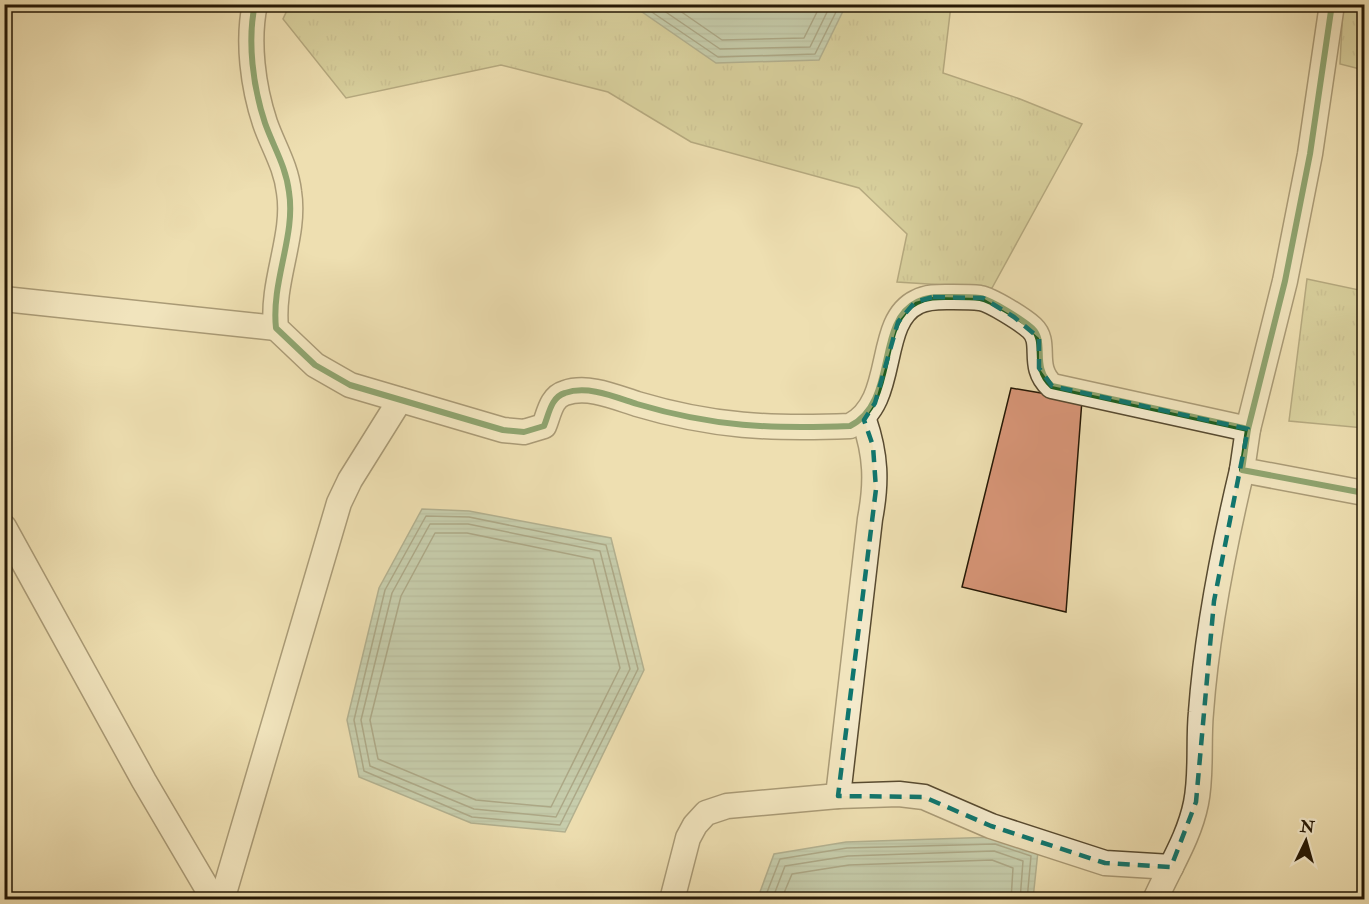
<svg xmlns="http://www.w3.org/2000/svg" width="1369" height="904" viewBox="0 0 1369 904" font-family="'IM FELL Double Pica',serif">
<defs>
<pattern id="park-tufts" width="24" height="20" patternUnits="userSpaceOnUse" patternTransform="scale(1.5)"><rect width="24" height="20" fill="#bfc087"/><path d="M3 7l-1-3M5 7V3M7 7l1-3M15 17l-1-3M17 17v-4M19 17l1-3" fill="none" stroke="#a4a473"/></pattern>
<pattern id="water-rules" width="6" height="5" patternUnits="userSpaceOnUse" patternTransform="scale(1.5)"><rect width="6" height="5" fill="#99bdab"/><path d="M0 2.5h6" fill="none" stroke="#84a292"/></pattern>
</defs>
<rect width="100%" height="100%" fill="#eedfb1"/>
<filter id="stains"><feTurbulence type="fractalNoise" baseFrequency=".00333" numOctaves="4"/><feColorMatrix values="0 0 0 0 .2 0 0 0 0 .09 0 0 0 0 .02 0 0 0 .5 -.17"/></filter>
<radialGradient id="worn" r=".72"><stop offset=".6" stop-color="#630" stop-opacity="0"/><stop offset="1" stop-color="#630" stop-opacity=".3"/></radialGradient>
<g fill="url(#park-tufts)" stroke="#726c46" stroke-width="1.5">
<path d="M290 4 951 5 943 73 1020 99 1082 124 992 288 897 282 907 234 859 188 691 142 608 92 501 65 346 98 283 19Z"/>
<path d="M1343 5H1364V70L1340 64Z"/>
<path d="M1307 279 1364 291V428L1289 421Z"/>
</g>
<g fill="url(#water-rules)" stroke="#6b7b69" stroke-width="1.5">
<path d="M632 5H846L819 60 716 63Z"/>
<path d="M422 509 469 511 611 538 644 670 565 832 471 823 359 777 347 720 379 588Z"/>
<path d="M996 837 1038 851 1033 899 757 900 774 854 846 842Z"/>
</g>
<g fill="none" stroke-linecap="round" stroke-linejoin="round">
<g stroke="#5f6a58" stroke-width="1.5">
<path d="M640 4 718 57 815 54 840 4"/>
<path d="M654 4 720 49 810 47 831 4"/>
<path d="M670 4 722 40 804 38 821 4"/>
<path d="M426 516 469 517 606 545 638 669 560 825 472 817 364 771 354 720 385 590Z"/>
<path d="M430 524H468L600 551 630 669 556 817 474 809 370 766 361 720 392 593Z"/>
<path d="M435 533H467L593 559 620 668 551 807 476 800 378 759 370 720 401 596Z"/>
<path d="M764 900 780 859 847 848 995 844 1031 856 1027 900"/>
<path d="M772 900 785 866 848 856 994 851 1023 861 1020 900"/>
<path d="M781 900 792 874 849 865 992 860 1013 868 1011 900"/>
</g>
</g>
<path fill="#d79577" stroke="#251805" stroke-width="1.5" d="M1011 388 1082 400 1066 612 962 587Z"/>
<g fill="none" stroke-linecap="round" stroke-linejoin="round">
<defs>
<g id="minor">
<path d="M255 4C247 41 253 87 265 123 273 146 286 166 289 192 296 236 271 281 276 328L315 365 350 385 503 430 524 432 544 426C549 414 551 397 565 393 588 385 615 397 637 404 714 427 771 429 850 426 898 402 875 322 917 302 928 296 941 297 953 297 962 297 972 297 980 298 992 300 1023 320 1032 328 1048 343 1030 366 1052 386L1248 429"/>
<path d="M1332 4 1310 154 1285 281 1248 429 1242 470 1364 493"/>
<path d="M4 299 276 328"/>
<path d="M4 527 144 781 214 900"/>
<path d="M838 796 870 519C877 482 876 455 864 420"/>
<path d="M222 900 339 503 350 480 400 400"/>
<path d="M672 900 688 838 695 825 706 813 727 806 838 796 899 794 924 797 991 826 1105 863 1171 867"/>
<path d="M1155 900C1169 868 1189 838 1196 803 1202 774 1198 742 1201 712 1207 630 1223 550 1242 470"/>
</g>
</defs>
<use href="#minor" stroke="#574a30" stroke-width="27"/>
<use href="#minor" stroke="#f4eacc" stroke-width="24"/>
<defs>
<g id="cycleway">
<path d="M255 4C247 41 253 87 265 123 273 146 286 166 289 192 296 236 271 281 276 328L315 365 350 385 503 430 524 432 544 426C549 414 551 397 565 393 588 385 615 397 637 404 714 427 771 429 850 426 898 402 875 322 917 302 928 296 941 297 953 297 962 297 972 297 980 298 992 300 1023 320 1032 328 1048 343 1030 366 1052 386L1248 429"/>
<path d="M1332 4 1310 154 1285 281 1248 429 1242 470 1364 493"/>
</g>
</defs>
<use href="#cycleway" stroke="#f4eacc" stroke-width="10"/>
<use href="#cycleway" stroke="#1b5e20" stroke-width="6"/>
</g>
<path d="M0 0H1369V904H0ZM933 297 983 298 1014 317 1039 338V368L1052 386 1248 429 1214 601 1196 802 1171 867 1105 863 991 826 924 797 838 796 876 489 873 446 864 420 875 403 898 322 915 302Z" fill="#eedfb1" fill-opacity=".55" fill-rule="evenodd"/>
<path fill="none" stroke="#0f766e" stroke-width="4.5" stroke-dasharray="12 8" stroke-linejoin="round" d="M933 297 983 298 1014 317 1039 338V368L1052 386 1248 429 1214 601 1196 802 1171 867 1105 863 991 826 924 797 838 796 876 489 873 446 864 420 875 403 898 322 915 302Z"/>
<rect width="1369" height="904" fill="none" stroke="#eedfb1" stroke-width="24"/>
<rect x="6" y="6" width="1357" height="892" fill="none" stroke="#251805" stroke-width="3"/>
<rect x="12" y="12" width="1345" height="880" fill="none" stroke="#251805" stroke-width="1.5"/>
<g transform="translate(1306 841) rotate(5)" stroke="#f4eacc" stroke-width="4.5" paint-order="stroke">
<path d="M0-4.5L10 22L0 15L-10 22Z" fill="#251805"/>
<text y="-9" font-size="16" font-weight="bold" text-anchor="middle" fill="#251805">N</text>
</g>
<rect width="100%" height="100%" filter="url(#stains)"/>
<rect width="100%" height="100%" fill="url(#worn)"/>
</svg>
